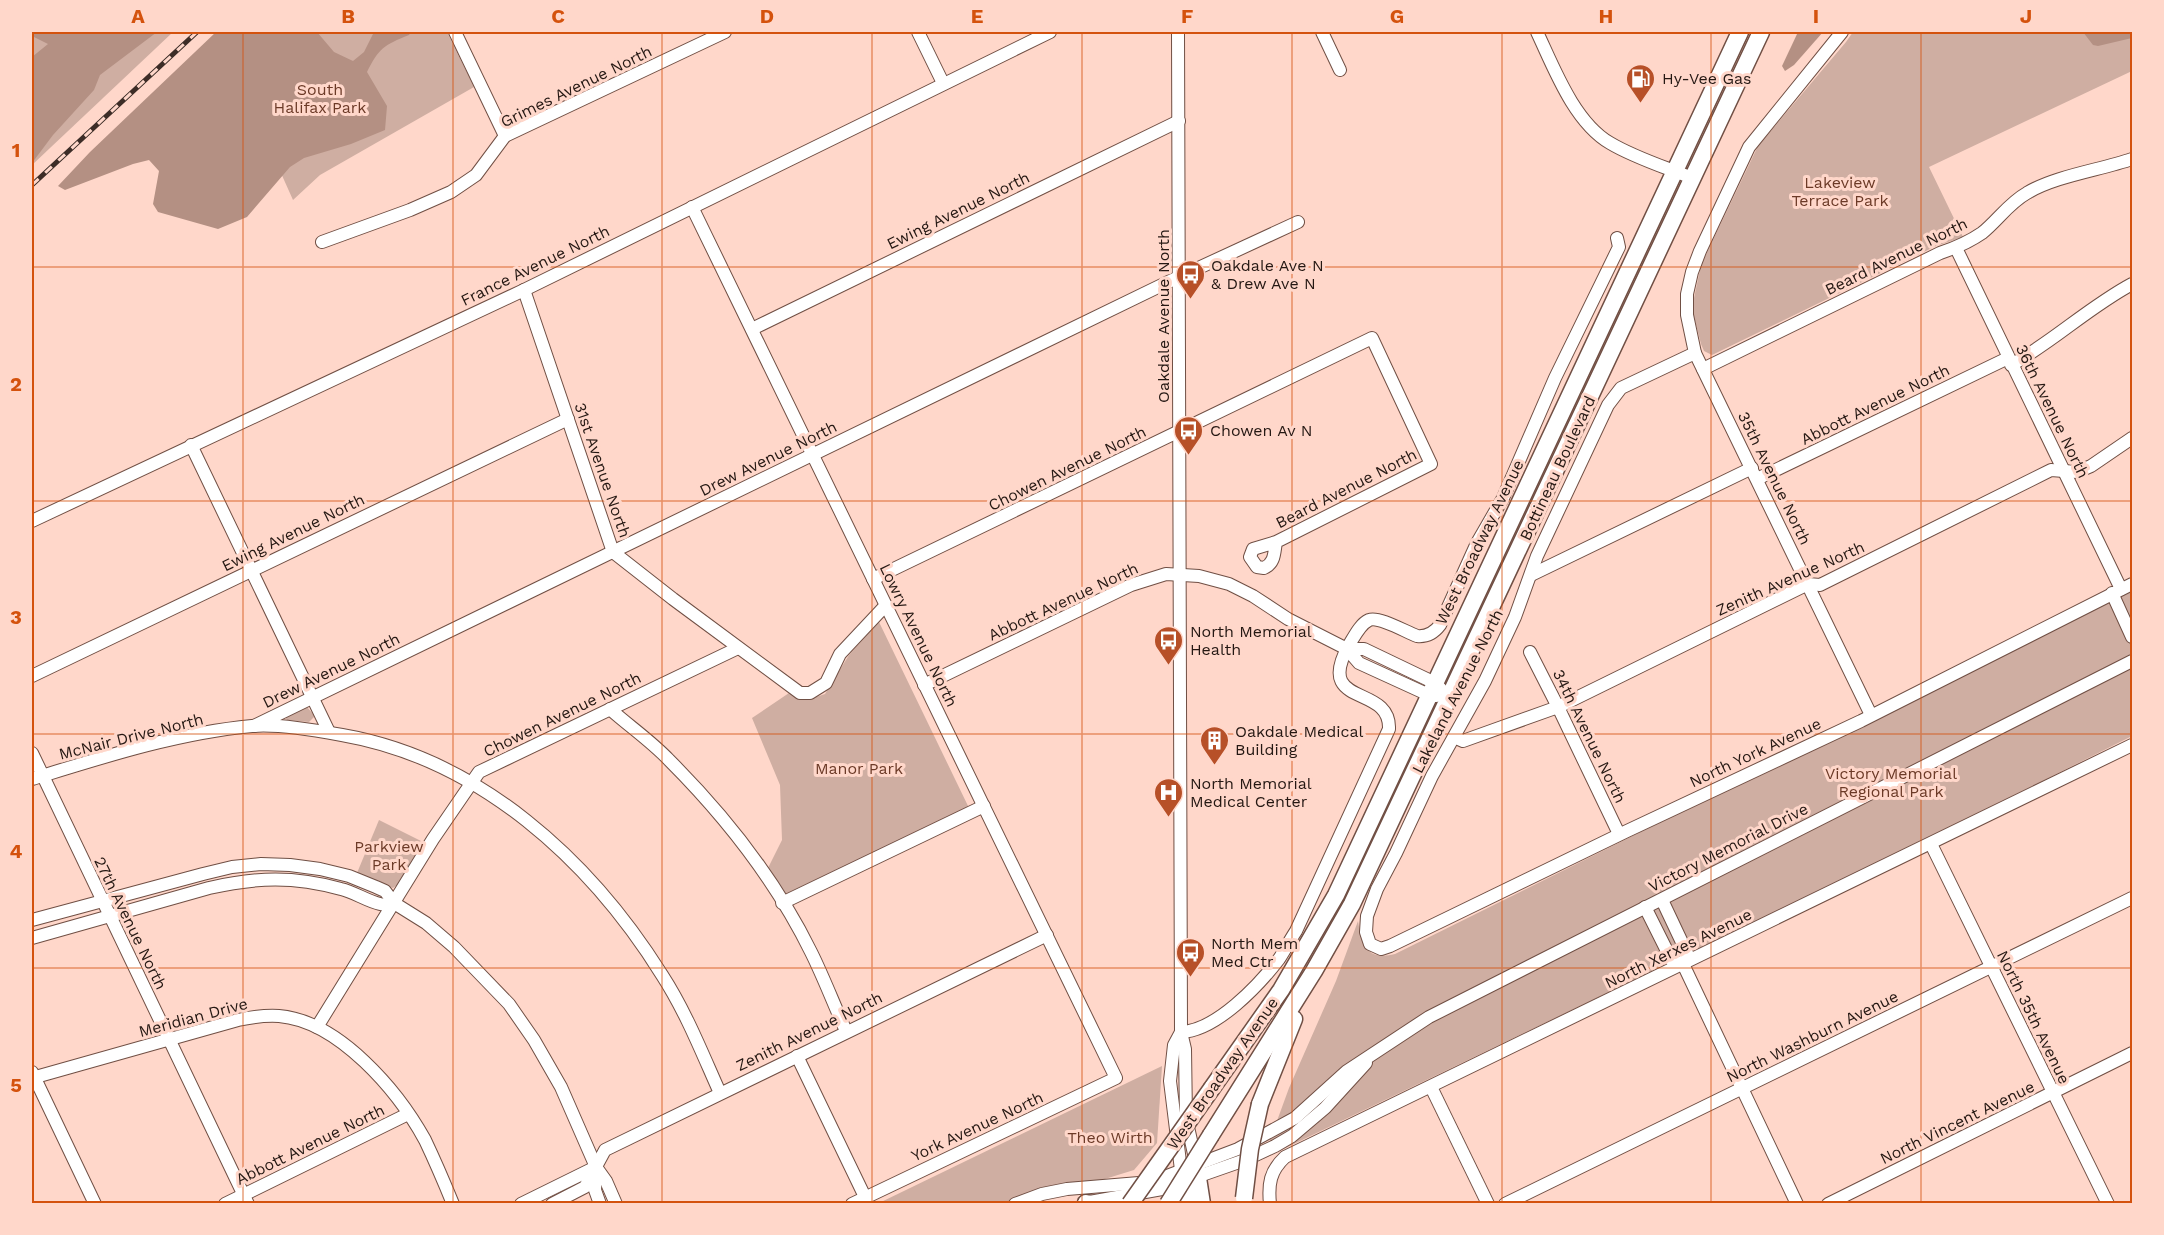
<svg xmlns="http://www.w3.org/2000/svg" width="2164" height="1235" viewBox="0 0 2164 1235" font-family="'Work Sans',sans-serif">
<rect width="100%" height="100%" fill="#ffd7ca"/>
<g fill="#cfaea2">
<path d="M32 32H173L32 165Z"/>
<path d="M218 32H447L474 87 320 175 293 200Z"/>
<path d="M1853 32H2132V71L1929 167 1963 237 1936 246 1712 355 1704 351 1701 344 1694 317V298L1701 265 1758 146 1846 42Z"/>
<path d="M2132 588V736C1845 881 1553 1018 1263 1159L1289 1088 1336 981 1358 921C1362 946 1367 961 1395 954Z"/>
<path d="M879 622 969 808 785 894 768 868 782 840 780 785 752 718 789 693 797 698 810 699 825 694 849 655Z"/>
<path d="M307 707 314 715V717L309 722 287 720 285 717Z"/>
<path d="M379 820 423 842 397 885 393 888 357 873Z"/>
<path d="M1162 1066 1157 1143 1134 1170 1027 1203 877 1204Z"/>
</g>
<g fill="#b49083">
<path d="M32 32H157L100 75 94 90 53 135 32 163V57L48 44 32 36Z"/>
<path d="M216 32H317L334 52 353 61 364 52 374 32H411L409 35C384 45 379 48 367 72L387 106 385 130 351 144 304 158 290 167 247 217 218 229 158 212 153 204 159 171 149 160 133 164 65 190 58 186 90 152Z"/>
<path d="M1798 32H1823L1794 65 1785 71 1782 66Z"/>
<path d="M2083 32H2132V38L2098 46 2093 45Z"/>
</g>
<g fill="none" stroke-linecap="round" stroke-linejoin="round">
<defs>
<g id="minor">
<path d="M455 32 505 136"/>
<path d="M918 32 943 83"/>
<path d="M1178 32 1181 1032 1185 1049 1186 1118 1196 1163"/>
<path d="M1322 32 1340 70"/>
<path d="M1537 32C1554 68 1574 122 1610 143 1635 158 1665 167 1692 178"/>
<path d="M1842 32 1749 147 1700 251 1692 272 1687 294V315L1695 353 1871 715"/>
<path d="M692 207 1116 1078 852 1204"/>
<path d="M322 242 410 210 451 192 476 175 505 136 725 32"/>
<path d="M1956 248 2121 589"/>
<path d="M524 290 613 552 673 599 800 693H810L826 683 840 654 886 605"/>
<path d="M752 329 1179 121"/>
<path d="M1695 353 1621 388 1608 405 1537 556 1515 617 1485 681 1432 776 1396 853 1377 889 1367 916 1366 932 1370 944 1381 949 1390 946 1627 831 1861 721 2132 584"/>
<path d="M2011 365C2054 341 2089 307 2132 284"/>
<path d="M1703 369 1940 253C1955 248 1969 242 1982 233 1998 220 2009 203 2027 193 2055 176 2100 170 2132 159"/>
<path d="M191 445 329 732"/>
<path d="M1757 479 2008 358"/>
<path d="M32 521 524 290 1050 32"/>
<path d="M1531 575 1752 468"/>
<path d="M873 579 1372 338 1431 464 1276 542 1253 549 1250 557 1257 567 1264 568C1275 563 1274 553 1276 542"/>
<path d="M2112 593 2132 637"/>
<path d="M1347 649H1364L1435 683 1441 689"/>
<path d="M1530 652 1558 707 1619 834"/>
<path d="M32 676 568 419"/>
<path d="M924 685 1131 585 1166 574 1199 576 1229 584 1253 596 1288 619 1347 649 1359 663 1429 695 1436 696"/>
<path d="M610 709C629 726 651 741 669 760 724 815 776 881 811 952 824 978 834 1005 846 1031"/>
<path d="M254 726 1166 283 1298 222"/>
<path d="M1454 737 1463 741 1558 707 1808 584 1820 585 2051 470 2077 472 2091 466 2132 438"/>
<path d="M32 753 248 1204"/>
<path d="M32 779C103 757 177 733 252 726 279 724 314 730 342 735 480 759 590 860 662 975 686 1012 702 1053 720 1093"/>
<path d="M1931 844 2108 1204"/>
<path d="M1662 900 1687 953 1683 964 1797 1204"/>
<path d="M782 903 984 806"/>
<path d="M1645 907 1672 961 1683 964"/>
<path d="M32 920 203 874 232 867 261 864 290 865 320 869 349 876 376 887 385 891 394 903 426 923 454 947 509 1004 534 1040 561 1087 596 1167 606 1181 616 1204"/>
<path d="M32 938 209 888C257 877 294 876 341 889 354 892 367 901 380 904 384 905 390 904 394 903"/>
<path d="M317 1027 433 839 479 772 738 648"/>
<path d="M1181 1032C1216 1031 1259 985 1279 959 1285 950 1290 940 1296 931L1389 729C1391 683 1313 709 1349 645 1354 637 1360 624 1369 620 1379 616 1406 632 1417 636 1427 637 1434 633 1440 625L1477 543 1503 498 1555 378 1619 247 1617 238"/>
<path d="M1181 1032 1174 1045 1170 1081 1182 1178"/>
<path d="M797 1056 865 1197"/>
<path d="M32 1072 95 1204"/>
<path d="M32 1078 238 1020C252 1017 265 1015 279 1016 339 1021 398 1091 425 1140 435 1161 444 1182 453 1204"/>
<path d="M1431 1087 1488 1204"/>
<path d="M596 1172 595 1190 600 1204"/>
<path d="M1084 1203 1162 1189 1245 1160 1275 1146 1292 1136 1325 1108 1366 1063"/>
<path d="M225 1204 408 1114"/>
<path d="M521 1204 596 1167"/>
<path d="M552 1204 585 1187 605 1150 1047 935"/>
<path d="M1015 1204 1042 1194 1067 1189 1151 1182 1238 1149 1295 1118 1347 1071 1429 1017 2132 661"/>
<path d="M1270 1204C1268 1184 1270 1171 1285 1157L2132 745"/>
<path d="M1505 1204 2132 898"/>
<path d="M1828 1204 2132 1053"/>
</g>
<g id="major">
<path d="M1212 1088 1281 990 1336 895 1740 32"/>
<path d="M1260 1104 1294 1019"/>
<path d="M1211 1135 1314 971 1352 904 1761 32"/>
<path d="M1196 1165 1202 1204"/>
<path d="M1183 1182 1189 1204"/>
<path d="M1086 1203 1091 1204"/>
<path d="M1110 1204H1123"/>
</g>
</defs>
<use href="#minor" stroke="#704f44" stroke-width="14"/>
<use href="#major" stroke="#704f44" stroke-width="19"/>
<use href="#minor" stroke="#fff" stroke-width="12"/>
<use href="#major" stroke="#fff" stroke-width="16"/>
<defs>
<path id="rail" d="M32 185 197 32"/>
</defs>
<use href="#rail" stroke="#3d2d27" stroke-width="5"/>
<use href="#rail" stroke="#ffd7ca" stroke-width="3" stroke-dasharray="9" stroke-linecap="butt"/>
<defs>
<g id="major-bridge">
<path d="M1244 1198 1250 1149 1260 1104"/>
<path d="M1130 1204 1212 1088"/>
<path d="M1168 1204 1211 1135"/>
</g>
</defs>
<use href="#major-bridge" stroke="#704f44" stroke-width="19" stroke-linecap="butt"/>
<use href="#major-bridge" stroke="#fff" stroke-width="16"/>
</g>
<path fill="none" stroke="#d4520d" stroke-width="1.5" stroke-opacity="0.55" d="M243 32V1204M453 32V1204M662 32V1204M872 32V1204M1082 32V1204M1292 32V1204M1502 32V1204M1711 32V1204M1921 32V1204M32 267H2132M32 501H2132M32 734H2132M32 968H2132"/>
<defs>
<symbol id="fuel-pin" viewBox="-11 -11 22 30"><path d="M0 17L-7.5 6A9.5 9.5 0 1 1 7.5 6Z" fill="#b75028" stroke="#ffd7ca"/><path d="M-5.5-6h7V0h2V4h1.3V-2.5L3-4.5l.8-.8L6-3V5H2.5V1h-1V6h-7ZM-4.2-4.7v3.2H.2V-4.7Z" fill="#fff"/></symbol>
<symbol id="bus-pin" viewBox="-11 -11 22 30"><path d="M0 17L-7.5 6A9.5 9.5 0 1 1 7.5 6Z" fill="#b75028" stroke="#ffd7ca"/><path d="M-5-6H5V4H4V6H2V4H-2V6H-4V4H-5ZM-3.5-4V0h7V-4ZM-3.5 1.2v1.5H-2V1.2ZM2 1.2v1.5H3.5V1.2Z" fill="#fff"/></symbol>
<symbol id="building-pin" viewBox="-11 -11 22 30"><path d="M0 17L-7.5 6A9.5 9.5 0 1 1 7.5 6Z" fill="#b75028" stroke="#ffd7ca"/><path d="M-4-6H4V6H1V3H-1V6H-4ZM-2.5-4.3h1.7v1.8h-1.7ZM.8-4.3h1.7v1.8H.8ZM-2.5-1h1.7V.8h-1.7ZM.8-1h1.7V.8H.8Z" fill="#fff"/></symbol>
<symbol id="hospital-pin" viewBox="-11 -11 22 30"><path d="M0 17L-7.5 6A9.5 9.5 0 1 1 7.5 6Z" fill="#b75028" stroke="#ffd7ca"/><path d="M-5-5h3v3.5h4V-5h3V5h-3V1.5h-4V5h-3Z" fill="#fff"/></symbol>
</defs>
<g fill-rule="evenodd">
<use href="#fuel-pin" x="1624" y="62" width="33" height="45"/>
<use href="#bus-pin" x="1174" y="258" width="33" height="45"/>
<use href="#bus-pin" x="1172" y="414" width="33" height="45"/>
<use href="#bus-pin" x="1152" y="624" width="33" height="45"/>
<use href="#building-pin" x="1198" y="724" width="33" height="45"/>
<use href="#hospital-pin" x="1152" y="776" width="33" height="45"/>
<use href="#bus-pin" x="1174" y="936" width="33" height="45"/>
</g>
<g text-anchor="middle" stroke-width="6" stroke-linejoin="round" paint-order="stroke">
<g font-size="16" fill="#251813" stroke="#ffd7ca" text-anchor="start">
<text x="1662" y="84">Hy-Vee Gas</text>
<text x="1211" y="271">Oakdale Ave N<tspan x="1211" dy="18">&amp; Drew Ave N</tspan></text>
<text x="1210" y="436">Chowen Av N</text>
<text x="1190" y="637">North Memorial<tspan x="1190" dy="18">Health</tspan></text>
<text x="1235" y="737">Oakdale Medical<tspan x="1235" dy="18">Building</tspan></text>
<text x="1190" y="789">North Memorial<tspan x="1190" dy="18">Medical Center</tspan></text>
<text x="1211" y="949">North Mem<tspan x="1211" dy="18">Med Ctr</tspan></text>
</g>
<g font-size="16" fill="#251813" stroke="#ffd7ca">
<text transform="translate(576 86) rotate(-26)" y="6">Grimes Avenue North</text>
<text transform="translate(958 210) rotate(-26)" y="6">Ewing Avenue North</text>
<text transform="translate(1896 256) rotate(-26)" y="6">Beard Avenue North</text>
<text transform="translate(535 265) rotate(-26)" y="6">France Avenue North</text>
<text transform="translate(1163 316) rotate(-90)" y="6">Oakdale Avenue North</text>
<text transform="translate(1875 404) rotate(-26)" y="6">Abbott Avenue North</text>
<text transform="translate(2053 411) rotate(64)" y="6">36th Avenue North</text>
<text transform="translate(768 458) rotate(-26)" y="6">Drew Avenue North</text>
<text transform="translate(1067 468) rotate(-26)" y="6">Chowen Avenue North</text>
<text transform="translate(1557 468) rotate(-65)" y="6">Bottineau Boulevard</text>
<text transform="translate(603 470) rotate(71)" y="6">31st Avenue North</text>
<text transform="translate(1775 478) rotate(64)" y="6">35th Avenue North</text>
<text transform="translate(1346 488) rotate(-27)" y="6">Beard Avenue North</text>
<text transform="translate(293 532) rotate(-26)" y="6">Ewing Avenue North</text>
<text transform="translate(1479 542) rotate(-64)" y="6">West Broadway Avenue</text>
<text transform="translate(1790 578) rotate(-24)" y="6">Zenith Avenue North</text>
<text transform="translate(1063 601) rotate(-25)" y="6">Abbott Avenue North</text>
<text transform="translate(919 635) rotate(64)" y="6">Lowry Avenue North</text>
<text transform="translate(331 670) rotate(-26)" y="6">Drew Avenue North</text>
<text transform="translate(1457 691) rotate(-63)" y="6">Lakeland Avenue North</text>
<text transform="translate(562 714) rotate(-26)" y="6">Chowen Avenue North</text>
<text transform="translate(131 736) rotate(-14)" y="6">McNair Drive North</text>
<text transform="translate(1590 736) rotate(64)" y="6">34th Avenue North</text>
<text transform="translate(1755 752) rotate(-25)" y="6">North York Avenue</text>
<text transform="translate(1728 847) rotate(-27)" y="6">Victory Memorial Drive</text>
<text transform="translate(131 923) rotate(64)" y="6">27th Avenue North</text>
<text transform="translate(1678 948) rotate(-26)" y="6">North Xerxes Avenue</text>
<text transform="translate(193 1017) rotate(-15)" y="6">Meridian Drive</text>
<text transform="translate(2034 1017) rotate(64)" y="6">North 35th Avenue</text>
<text transform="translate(809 1031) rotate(-26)" y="6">Zenith Avenue North</text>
<text transform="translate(1812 1036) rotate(-26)" y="6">North Washburn Avenue</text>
<text transform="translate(1222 1073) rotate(-55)" y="6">West Broadway Avenue</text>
<text transform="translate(1957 1122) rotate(-26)" y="6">North Vincent Avenue</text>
<text transform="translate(977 1126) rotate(-25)" y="6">York Avenue North</text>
<text transform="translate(310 1144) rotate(-26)" y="6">Abbott Avenue North</text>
</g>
<g font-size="16" fill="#6c3a27" stroke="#ffd7ca">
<text x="320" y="95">South<tspan x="320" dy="18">Halifax Park</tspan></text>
<text x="1840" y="188">Lakeview<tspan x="1840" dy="18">Terrace Park</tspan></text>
<text x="859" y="774">Manor Park</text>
<text x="1891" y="779">Victory Memorial<tspan x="1891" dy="18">Regional Park</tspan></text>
<text x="389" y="852">Parkview<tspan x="389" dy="18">Park</tspan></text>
<text x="1110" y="1143">Theo Wirth</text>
</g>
</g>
<rect width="2164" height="1235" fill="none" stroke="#ffd7ca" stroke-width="66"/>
<rect x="33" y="33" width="2098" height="1169" fill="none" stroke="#d4520d" stroke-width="2"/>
<g font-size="20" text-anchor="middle" font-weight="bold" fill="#d4520d">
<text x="138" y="23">A</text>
<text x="348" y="23">B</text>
<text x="558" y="23">C</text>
<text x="767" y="23">D</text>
<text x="977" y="23">E</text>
<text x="1187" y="23">F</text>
<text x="1397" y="23">G</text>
<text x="1606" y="23">H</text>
<text x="1816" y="23">I</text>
<text x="2026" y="23">J</text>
<text x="16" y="157">1</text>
<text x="16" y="391">2</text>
<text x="16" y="624">3</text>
<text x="16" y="858">4</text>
<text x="16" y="1092">5</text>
</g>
</svg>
